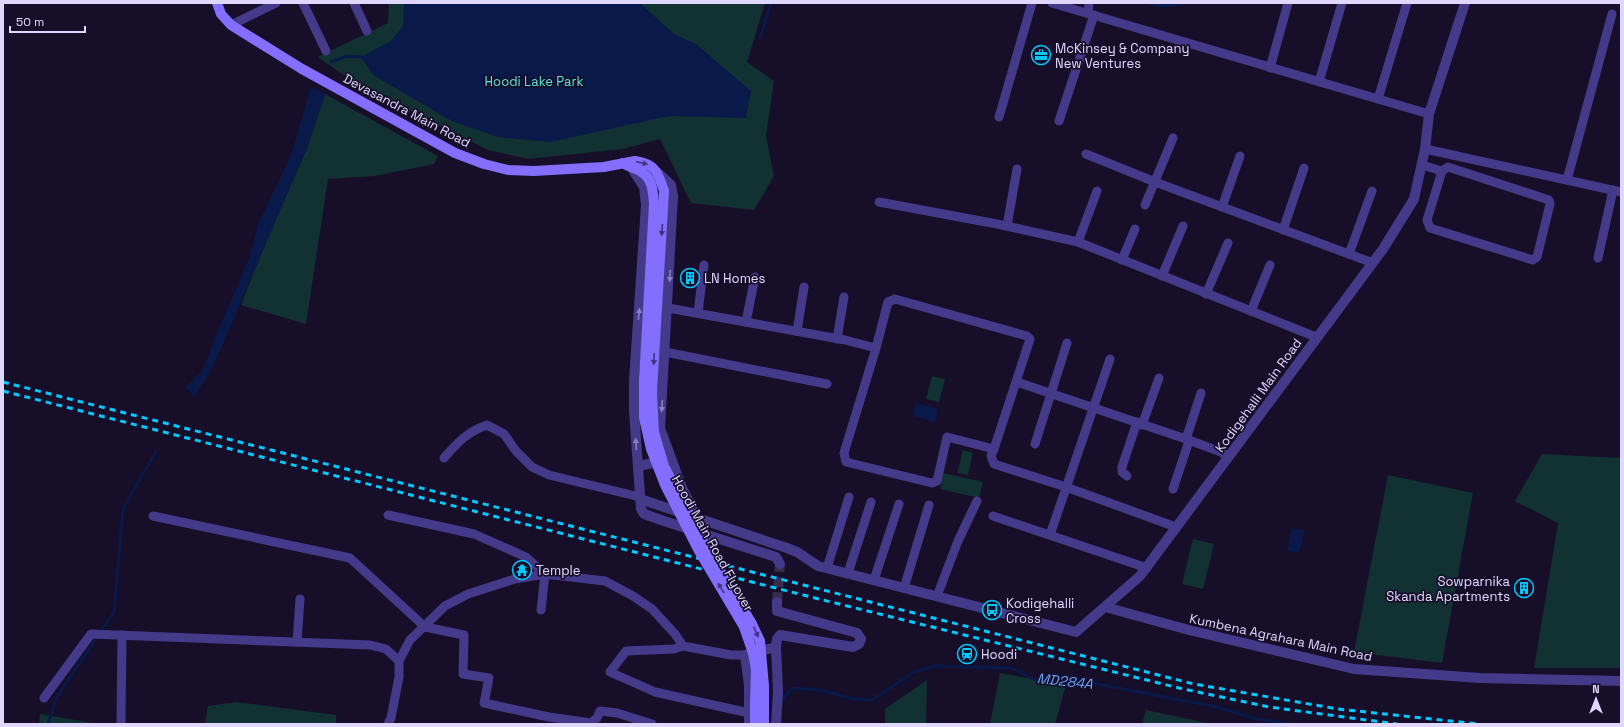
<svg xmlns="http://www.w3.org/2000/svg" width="1624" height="727" viewBox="0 0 1624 727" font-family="'Space Grotesk',sans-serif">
<rect width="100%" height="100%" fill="#170f29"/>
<g fill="#123133">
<path d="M389 3H765L747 62 774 81 766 136 774 176 754 210 691 203 660 139 623 149 528 159 488 150 353 82 318 57 388 23Z"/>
<path d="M325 94 438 156 434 164 375 176 328 179 306 324 241 305 268 236 307 148Z"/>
<path d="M932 376 945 379 939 402 926 399Z"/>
<path d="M963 450 973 453 968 475 957 473Z"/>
<path d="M1542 454 1621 458V668H1534L1558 523 1515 501Z"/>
<path d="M943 473 983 482 979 498 940 489Z"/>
<path d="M1388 475 1473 493 1442 663 1354 652Z"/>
<path d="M1193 539 1214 544 1203 589 1182 584Z"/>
<path d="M1000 673 1066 685 1055 724H990Z"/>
<path d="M927 680 926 724H885V709Z"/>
<path d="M236 702 336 715V724H205L208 706Z"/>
<path d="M1146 710 1212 724H1142Z"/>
<path d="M40 714 99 724H39Z"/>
</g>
<g fill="#091949">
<path d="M404 3H640L674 34 696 44 751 91 746 118 669 116 550 142 498 137 452 121 373 75 361 57 391 41 403 26Z"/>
<path d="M311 87 325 94 307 148 222 346 209 374 194 397 186 387 202 371 205 364 219 328 249 259 258 224 291 155Z"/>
<path d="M916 403 938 409 935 422 913 416Z"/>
<path d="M1292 528 1305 531 1299 553 1287 550Z"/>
</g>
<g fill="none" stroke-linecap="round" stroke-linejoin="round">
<g stroke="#091949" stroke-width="3">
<path d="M1149 3C1159 7 1172 6 1183 3"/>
<path d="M760 38 771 3"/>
<path d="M331 62 347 56 361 57"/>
<path d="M782 700 792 688 820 690 853 699 872 700 914 672 935 666 1011 668 1036 680H1077L1217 707 1252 718 1290 724"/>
<path d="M48 724 56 698 114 612 123 509 155 453"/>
</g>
<path stroke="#352d49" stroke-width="10" stroke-dasharray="10 5" stroke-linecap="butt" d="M777 602 780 564"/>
<g stroke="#45398a" stroke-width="9">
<path d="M303 3 326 51"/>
<path d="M354 3 367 31"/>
<path d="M1052 3 1429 114"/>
<path d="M1088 13 1089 3"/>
<path d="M231 25 276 3"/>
<path d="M1270 68 1288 3"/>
<path d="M1319 82 1342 3"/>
<path d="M1378 99 1407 3"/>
<path d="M999 117 1032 3"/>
<path d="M1059 121 1094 15"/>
<path d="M1425 149 1621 192"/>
<path d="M1086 154 1155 182 1373 263"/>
<path d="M1422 165 1442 171 1448 167 1549 200 1550 204 1537 257 1533 260 1430 228 1427 220 1442 171"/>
<path d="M1567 180 1612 14"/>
<path d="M879 202 997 224 1078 242 1316 337"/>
<path d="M1145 205 1173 138"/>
<path d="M1222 207 1240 156"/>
<path d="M1007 226 1017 169"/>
<path d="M1283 230 1304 168"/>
<path d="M1078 242 1097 191"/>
<path d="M1349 254 1372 191"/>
<path d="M1598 258 1613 190"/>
<path d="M1122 260 1135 229"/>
<path d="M1162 276 1183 226"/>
<path d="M1206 294 1228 243"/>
<path d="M668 308 845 340 876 348 888 302 895 299 1027 336 1030 339 994 449 947 437 937 481 932 483 846 462 844 453 876 348"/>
<path d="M1251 311 1270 265"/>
<path d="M698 312 704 265"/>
<path d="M746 322 755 277"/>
<path d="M797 331 804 287"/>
<path d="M837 339 844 297"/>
<path d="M665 352 827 384"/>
<path d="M1017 382 1186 439 1221 452 1228 457"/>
<path d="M1142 425 1159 378"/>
<path d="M1186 439 1201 393"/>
<path d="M1035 444 1067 343"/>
<path d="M994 449 991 456 994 464 1066 487 1176 527"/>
<path d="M444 458C458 442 467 432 487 425L504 434 516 451 532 467 549 475 640 497"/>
<path d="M1127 476 1122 472V467L1137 422"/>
<path d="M1173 489 1189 441"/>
<path d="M388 515 474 534 526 557 545 574 541 610"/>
<path d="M153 516 350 558 425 627 464 635 463 674 489 678 484 703 549 717 591 723 597 718 600 711 617 713 652 724"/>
<path d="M993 516 1147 568"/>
<path d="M1050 535 1110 359"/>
<path d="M827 568 849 497"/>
<path d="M848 573 871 502"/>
<path d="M874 580 899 504"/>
<path d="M904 588 929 505"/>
<path d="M937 596 958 541 977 501"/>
<path d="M297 642 300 599"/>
<path d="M683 646 674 649 626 651 610 672 655 692 749 713"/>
<path d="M44 698 91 634 370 645 386 649 399 661"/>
<path d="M121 722 122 635"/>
<path d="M388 724 391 718 399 677V661L410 640 445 606 468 594 515 579 545 574 605 581 633 596 652 609 675 634 683 646 731 655H745"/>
</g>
<g stroke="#45398a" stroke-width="10">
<path d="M633 170 644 187 646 205 634 380V411L641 509 644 514 664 521 776 557 780 564"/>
<path d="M658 173 671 185 673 196 660 428 682 488 697 518"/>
<path d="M638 466 663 461"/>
<path d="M640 499 787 548 797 552 818 566 1076 632 1140 576 1383 249 1414 199 1425 149 1429 114 1465 3"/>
<path d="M1105 607 1189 630 1354 669 1480 678 1621 681"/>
<path d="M749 724V685L745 655 776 647"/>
<path d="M776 724 778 692 776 647 777 639 780 635 853 647 859 644 861 639 857 633 777 611V602"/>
</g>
<g stroke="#836eff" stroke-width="10">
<path d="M217 3 221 14 231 25 302 69 455 153 484 164 508 170 534 171 604 167 635 161C656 164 658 173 664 191"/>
<path d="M623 163C629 167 634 168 640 171 653 178 653 192 654 204L644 379"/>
<path d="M755 724V703"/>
</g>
<g stroke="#03c9ff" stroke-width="3" stroke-dasharray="6 5" stroke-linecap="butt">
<path d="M3 382 1194 684 1338 709 1479 724"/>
<path d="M3 391 815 598 1179 688 1269 707 1397 724"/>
</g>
<g stroke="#836eff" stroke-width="10">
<path d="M664 191 652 393 654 432 664 466 707 549 751 622 760 641 764 686V724"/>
<path d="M644 379V418L651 449 665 485 699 551 744 627 753 653 756 670 755 703"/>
</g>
</g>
<defs><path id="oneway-solid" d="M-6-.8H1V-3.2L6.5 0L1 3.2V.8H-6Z"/></defs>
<g fill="#42357f">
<use href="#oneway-solid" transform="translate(642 163) rotate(13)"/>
<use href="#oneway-solid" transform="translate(662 230) rotate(94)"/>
<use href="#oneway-solid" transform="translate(654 359) rotate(93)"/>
<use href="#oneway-solid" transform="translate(721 588) rotate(-121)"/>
<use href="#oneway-solid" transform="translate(756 632) rotate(66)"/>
</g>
<g fill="#8b80bf">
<use href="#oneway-solid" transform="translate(670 276) rotate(93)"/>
<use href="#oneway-solid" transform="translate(639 314) rotate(-84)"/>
<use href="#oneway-solid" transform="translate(662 406) rotate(93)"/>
<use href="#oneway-solid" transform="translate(636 444) rotate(-94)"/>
</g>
<defs>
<symbol id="office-ring" viewBox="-11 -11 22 22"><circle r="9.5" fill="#170f29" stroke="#03c9ff" stroke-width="1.5"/><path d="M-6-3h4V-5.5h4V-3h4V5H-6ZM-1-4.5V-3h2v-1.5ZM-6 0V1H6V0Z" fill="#03c9ff"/></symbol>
<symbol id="building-ring" viewBox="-11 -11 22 22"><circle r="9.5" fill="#170f29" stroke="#03c9ff" stroke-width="1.5"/><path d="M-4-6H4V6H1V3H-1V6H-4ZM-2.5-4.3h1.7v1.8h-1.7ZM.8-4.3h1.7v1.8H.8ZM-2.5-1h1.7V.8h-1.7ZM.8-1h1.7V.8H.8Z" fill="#03c9ff"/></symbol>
<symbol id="temple-ring" viewBox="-11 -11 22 22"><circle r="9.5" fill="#170f29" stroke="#03c9ff" stroke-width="1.5"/><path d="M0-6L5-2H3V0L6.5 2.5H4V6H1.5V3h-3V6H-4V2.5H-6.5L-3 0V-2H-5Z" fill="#03c9ff"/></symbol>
<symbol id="bus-ring" viewBox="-11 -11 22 22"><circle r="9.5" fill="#170f29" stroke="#03c9ff" stroke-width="1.5"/><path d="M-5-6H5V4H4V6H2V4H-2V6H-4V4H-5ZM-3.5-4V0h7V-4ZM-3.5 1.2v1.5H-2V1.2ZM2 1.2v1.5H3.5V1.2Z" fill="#03c9ff"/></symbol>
<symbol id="station-ring" viewBox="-11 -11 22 22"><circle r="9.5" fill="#170f29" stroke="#03c9ff" stroke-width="1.5"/><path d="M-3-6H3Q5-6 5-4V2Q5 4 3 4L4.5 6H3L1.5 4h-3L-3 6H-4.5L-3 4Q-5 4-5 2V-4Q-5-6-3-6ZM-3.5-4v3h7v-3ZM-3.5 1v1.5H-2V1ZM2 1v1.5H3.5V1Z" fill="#03c9ff"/></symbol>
</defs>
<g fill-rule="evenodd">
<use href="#office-ring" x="1030" y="44" width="22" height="22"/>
<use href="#building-ring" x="679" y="267" width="22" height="22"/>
<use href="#temple-ring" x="511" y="559" width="22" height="22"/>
<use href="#building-ring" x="1513" y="577" width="22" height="22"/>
<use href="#bus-ring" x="981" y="599" width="22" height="22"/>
<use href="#station-ring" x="956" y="643" width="22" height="22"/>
</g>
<g text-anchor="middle" stroke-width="3.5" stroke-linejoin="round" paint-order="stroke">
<g font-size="13" fill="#e0d7ff" stroke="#170f29" text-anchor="start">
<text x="1055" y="53">McKinsey &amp; Company<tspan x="1055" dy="15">New Ventures</tspan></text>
<text x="704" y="283">LN Homes</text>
<text x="536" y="575">Temple</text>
<text x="1510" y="586" text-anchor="end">Sowparnika<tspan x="1510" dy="15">Skanda Apartments</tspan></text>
<text x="1006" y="608">Kodigehalli<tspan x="1006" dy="15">Cross</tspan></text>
<text x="981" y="659">Hoodi</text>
</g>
<g font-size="13" fill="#5ee4d2" stroke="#170f29">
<text x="534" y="86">Hoodi Lake Park</text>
</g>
<g font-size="13" fill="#e0d7ff" stroke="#170f29">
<text transform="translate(407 110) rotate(28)" y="5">Devasandra Main Road</text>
<text transform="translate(1258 395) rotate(-54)" y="5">Kodigehalli Main Road</text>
<text transform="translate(713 543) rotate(61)" y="5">Hoodi Main Road Flyover</text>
<text transform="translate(1281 637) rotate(12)" y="5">Kumbena Agrahara Main Road</text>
</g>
<g font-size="14" font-style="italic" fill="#65a6ff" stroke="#170f29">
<text transform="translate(1065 681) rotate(6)" y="5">MD284A</text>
</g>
</g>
<rect width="1624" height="727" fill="none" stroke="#e0d7ff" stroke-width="8"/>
<g transform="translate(1596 699)" stroke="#170f29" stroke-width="3" paint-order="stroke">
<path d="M0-3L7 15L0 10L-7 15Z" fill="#e0d7ff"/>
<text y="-6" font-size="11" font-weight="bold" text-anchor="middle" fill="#e0d7ff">N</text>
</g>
<path d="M10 26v6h75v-6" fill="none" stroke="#e0d7ff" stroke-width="2"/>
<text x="16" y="26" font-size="12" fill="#e0d7ff" stroke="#170f29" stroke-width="3" paint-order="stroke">50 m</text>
</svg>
